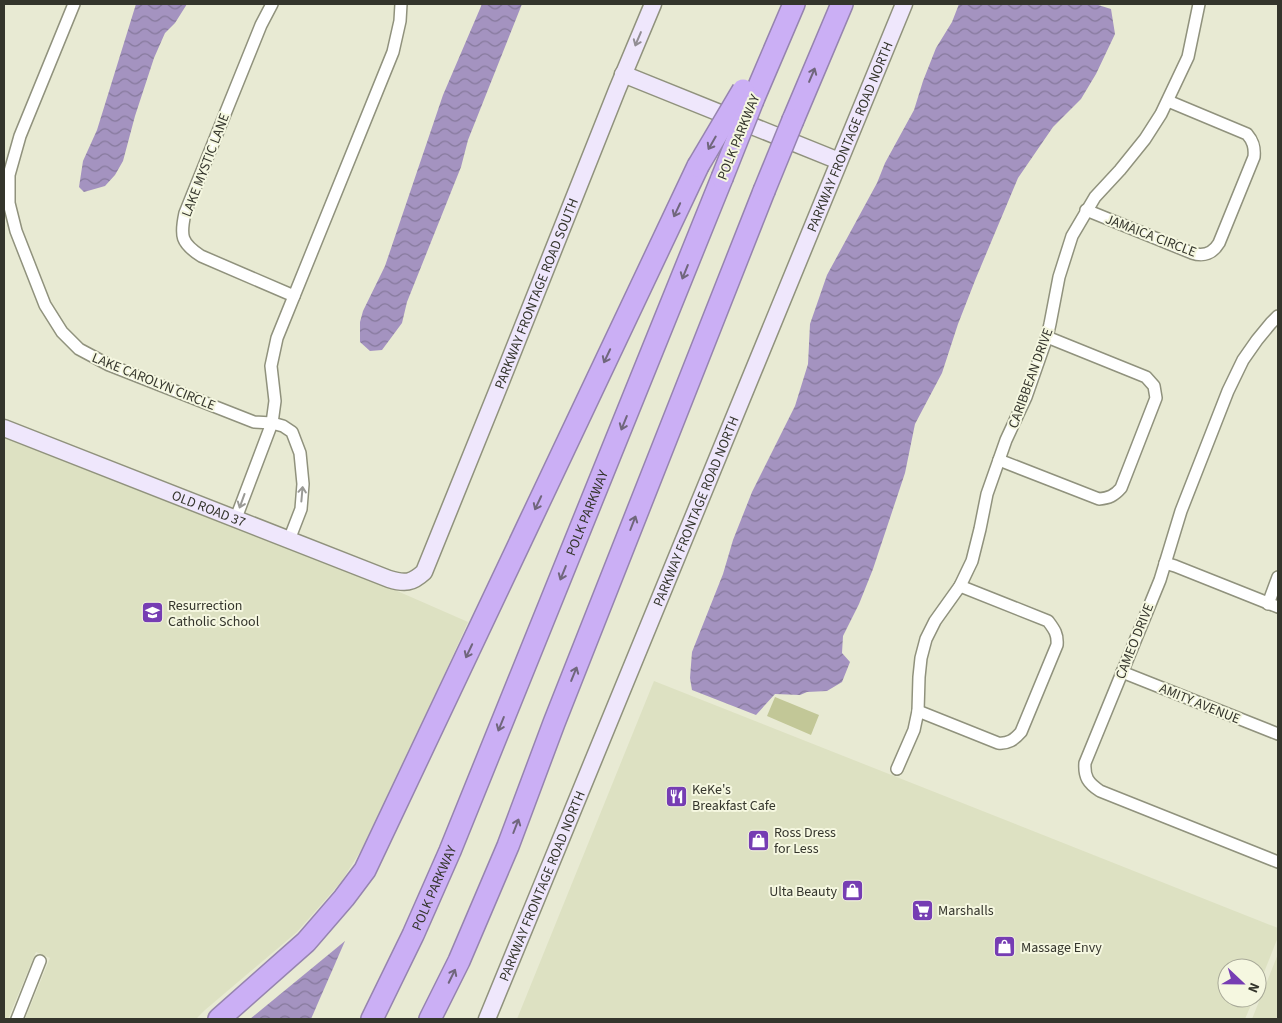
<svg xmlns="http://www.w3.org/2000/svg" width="1282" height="1023" viewBox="0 0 1282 1023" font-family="'Source Sans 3',sans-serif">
<defs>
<pattern id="water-waves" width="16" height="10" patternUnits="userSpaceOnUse" patternTransform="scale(1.25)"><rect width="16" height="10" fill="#a493c0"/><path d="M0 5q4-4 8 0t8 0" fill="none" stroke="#86799c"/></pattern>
</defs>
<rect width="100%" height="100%" fill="#e8ead3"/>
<g fill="#dde1c2">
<path d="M4 435 363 576 468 622 374 830 341 882 297 932 205 1010 196 1019H25L50 958 36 952 8 1019H4Z"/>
<path d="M654 681 1278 928V937L1257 990V968H1227V998H1254L1245 1019H517Z"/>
<path d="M1278 954V1019H1252Z"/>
</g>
<path fill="#c2c797" d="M775 697 819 715 811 735 767 716Z"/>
<g fill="url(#water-waves)">
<path d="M136 4H187L175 23 165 33 154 58 135 116 123 161 115 175 105 186 84 192 79 187 83 161 97 130Z"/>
<path d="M482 4H522L468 140 461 167 407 302 402 323 382 350 370 351 360 342V322L363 311 385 266 443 95Z"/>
<path d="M959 4H1095L1111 9 1115 34 1096 74 1081 99 1053 127 1018 178 976 278 958 324 942 373 915 424 905 473 873 569 859 604 843 636 842 653 850 662 842 682 827 691 807 692 800 695 775 694 756 715 692 690 690 678 692 652 723 574 733 540 752 492 795 406 808 364 810 324 827 275 877 183 885 163 914 110 923 81 936 48 952 22Z"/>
<path d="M345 941 311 1019H250Z"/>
</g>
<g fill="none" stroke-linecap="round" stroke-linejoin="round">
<defs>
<g id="street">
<path d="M74 4 20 136 9 175V203L16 231 45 305 62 332 79 349 109 365 254 422 272 423 283 426 292 432 300 453 303 484 301 509 289 540"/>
<path d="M272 4 261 25 185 213C180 236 181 243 201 256L294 296"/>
<path d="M1086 210 1192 253C1204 257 1213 253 1219 243L1254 157C1255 147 1253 141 1247 134L1168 101"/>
<path d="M1278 316 1271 323 1257 340 1243 360 1228 391 1181 511 1160 580 1085 763C1084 777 1088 783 1100 791L1278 862"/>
<path d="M999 460 1099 499C1109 498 1114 496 1121 488L1156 398 1154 386 1146 377 1047 337"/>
<path d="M236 518 272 423 275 401 271 366 277 338 393 52 400 21 401 4"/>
<path d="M1165 563 1175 566 1278 607"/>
<path d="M1268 604 1278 577"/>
<path d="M1122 672 1278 734"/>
<path d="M918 711 998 743C1008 744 1014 740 1021 732L1057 645C1058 634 1054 629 1048 621L960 586"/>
<path d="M897 769 914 730 918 711 919 677 921 658 926 639 935 621 960 586 972 561 980 529 987 494 1006 440 1026 397 1047 337 1050 324 1059 277 1072 236 1095 197 1120 170 1145 139 1161 114 1188 57 1199 4"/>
<path d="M17 1019 40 961"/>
</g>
<g id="secondary">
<path d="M623 74 839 161"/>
<path id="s1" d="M4 428 389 579C405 584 412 583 424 572L496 394 617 90 653 4"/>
<path id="s2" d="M487 1019 904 4"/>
</g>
<g id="highway">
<path d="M753 100 794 4"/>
<path d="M793 120 842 4"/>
<path d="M219 1019 306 942 344 898 365 870C477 636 586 400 698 166"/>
<path id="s3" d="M372 1019 413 935 450 851 722 178"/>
<path d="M430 1019 459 961 508 846 554 723 764 191"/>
</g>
</defs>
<use href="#street" stroke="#90927d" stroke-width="14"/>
<use href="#secondary" stroke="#90927d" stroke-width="19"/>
<use href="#highway" stroke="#9684af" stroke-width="24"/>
<use href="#street" stroke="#fff" stroke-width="11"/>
<use href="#secondary" stroke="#efe7fc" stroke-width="16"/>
<use href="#highway" stroke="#cbaff5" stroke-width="21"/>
<defs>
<g id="highway-bridge">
<path d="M698 166 743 90"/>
<path d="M722 178 753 100"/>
<path d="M764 191 793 120"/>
</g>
</defs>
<use href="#highway-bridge" stroke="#9684af" stroke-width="24" stroke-linecap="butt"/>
<use href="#highway-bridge" stroke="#cbaff5" stroke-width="21"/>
</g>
<defs><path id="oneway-shaft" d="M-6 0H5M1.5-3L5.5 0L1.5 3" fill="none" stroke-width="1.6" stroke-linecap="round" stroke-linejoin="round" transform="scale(1.25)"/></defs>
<use stroke="#928e94" href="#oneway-shaft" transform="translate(638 39) rotate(113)"/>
<g stroke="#70667c">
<use href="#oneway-shaft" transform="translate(812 75) rotate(-67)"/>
<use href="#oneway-shaft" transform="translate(712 143) rotate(120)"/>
<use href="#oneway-shaft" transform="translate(677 210) rotate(115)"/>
<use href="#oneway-shaft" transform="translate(685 272) rotate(112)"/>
<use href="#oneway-shaft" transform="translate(607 356) rotate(115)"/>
<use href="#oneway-shaft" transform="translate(624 423) rotate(112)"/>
<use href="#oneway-shaft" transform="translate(538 503) rotate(115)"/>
<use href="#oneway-shaft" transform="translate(633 523) rotate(-69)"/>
<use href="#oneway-shaft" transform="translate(563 573) rotate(112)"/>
<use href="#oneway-shaft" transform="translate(469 651) rotate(115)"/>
<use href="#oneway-shaft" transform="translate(574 674) rotate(-68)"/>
<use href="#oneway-shaft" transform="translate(501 724) rotate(112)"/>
<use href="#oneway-shaft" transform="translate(516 826) rotate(-69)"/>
<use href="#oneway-shaft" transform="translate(452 976) rotate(-64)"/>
</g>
<g stroke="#9a9a96">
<use href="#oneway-shaft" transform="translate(302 494) rotate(-85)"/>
<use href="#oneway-shaft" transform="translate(242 501) rotate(110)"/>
</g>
<defs>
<symbol id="school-square" viewBox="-11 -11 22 22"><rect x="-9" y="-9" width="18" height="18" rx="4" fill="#763db3" stroke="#f5f7e0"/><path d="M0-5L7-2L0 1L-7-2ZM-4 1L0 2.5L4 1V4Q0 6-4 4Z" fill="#fff"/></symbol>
<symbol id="restaurant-square" viewBox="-11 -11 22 22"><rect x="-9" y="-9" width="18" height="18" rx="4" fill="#763db3" stroke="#f5f7e0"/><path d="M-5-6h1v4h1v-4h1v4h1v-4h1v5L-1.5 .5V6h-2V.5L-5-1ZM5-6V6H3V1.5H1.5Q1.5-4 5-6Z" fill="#fff"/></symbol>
<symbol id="shop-square" viewBox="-11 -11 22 22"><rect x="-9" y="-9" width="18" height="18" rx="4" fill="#763db3" stroke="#f5f7e0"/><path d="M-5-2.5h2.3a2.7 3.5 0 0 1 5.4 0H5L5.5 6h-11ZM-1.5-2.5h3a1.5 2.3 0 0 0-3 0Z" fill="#fff"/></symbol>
<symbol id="supermarket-square" viewBox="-11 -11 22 22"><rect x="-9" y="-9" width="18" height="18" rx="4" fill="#763db3" stroke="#f5f7e0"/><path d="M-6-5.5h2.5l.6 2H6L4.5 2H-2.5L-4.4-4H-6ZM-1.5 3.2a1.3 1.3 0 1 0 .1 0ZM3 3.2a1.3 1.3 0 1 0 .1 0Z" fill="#fff"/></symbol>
</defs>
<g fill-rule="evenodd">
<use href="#school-square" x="140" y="600" width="25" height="25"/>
<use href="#restaurant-square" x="664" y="784" width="25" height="25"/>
<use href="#shop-square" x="746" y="828" width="25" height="25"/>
<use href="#shop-square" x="840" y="878" width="25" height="25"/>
<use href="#supermarket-square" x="910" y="898" width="25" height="25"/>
<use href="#shop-square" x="992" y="934" width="25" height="25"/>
</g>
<g text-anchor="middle" stroke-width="4" stroke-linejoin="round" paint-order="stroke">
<g font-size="14" fill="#34352c" stroke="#f5f7e0">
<text transform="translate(738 137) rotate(-68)" y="5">POLK PARKWAY</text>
<text dy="5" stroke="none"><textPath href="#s2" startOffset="954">PARKWAY FRONTAGE ROAD NORTH</textPath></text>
<text transform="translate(205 165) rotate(-69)" y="5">LAKE MYSTIC LANE</text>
<text transform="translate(1151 235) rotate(21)" y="5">JAMAICA CIRCLE</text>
<text dy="5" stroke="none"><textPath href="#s1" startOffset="752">PARKWAY FRONTAGE ROAD SOUTH</textPath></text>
<text transform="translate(1030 378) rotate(-70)" y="5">CARIBBEAN DRIVE</text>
<text transform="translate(154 381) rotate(22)" y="5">LAKE CAROLYN CIRCLE</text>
<text dy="5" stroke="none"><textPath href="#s1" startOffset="220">OLD ROAD 37</textPath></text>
<text dy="5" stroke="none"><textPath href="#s2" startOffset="549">PARKWAY FRONTAGE ROAD NORTH</textPath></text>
<text dy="5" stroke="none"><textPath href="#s3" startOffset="550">POLK PARKWAY</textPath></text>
<text transform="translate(1134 641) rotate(-68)" y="5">CAMEO DRIVE</text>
<text transform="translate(1200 703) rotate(22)" y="5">AMITY AVENUE</text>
<text dy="5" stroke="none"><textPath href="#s2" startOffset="144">PARKWAY FRONTAGE ROAD NORTH</textPath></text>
<text dy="5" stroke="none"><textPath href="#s3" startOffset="145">POLK PARKWAY</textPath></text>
</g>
<g font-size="14" fill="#34352c" stroke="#f5f7e0" text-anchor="start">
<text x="168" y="610">Resurrection<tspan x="168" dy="16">Catholic School</tspan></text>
<text x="692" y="794">KeKe's<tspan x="692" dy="16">Breakfast Cafe</tspan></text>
<text x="774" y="837">Ross Dress<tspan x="774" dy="16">for Less</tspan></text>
<text x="837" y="896" text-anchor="end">Ulta Beauty</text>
<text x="938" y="915">Marshalls</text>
<text x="1021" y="952">Massage Envy</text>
</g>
</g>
<rect width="1282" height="1023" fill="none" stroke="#34352c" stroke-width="10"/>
<g transform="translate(1242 983) rotate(112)"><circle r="24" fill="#f5f7e0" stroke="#a8a998"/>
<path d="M0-4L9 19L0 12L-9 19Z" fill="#763db3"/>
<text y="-8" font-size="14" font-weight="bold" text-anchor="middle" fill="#34352c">N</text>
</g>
</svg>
